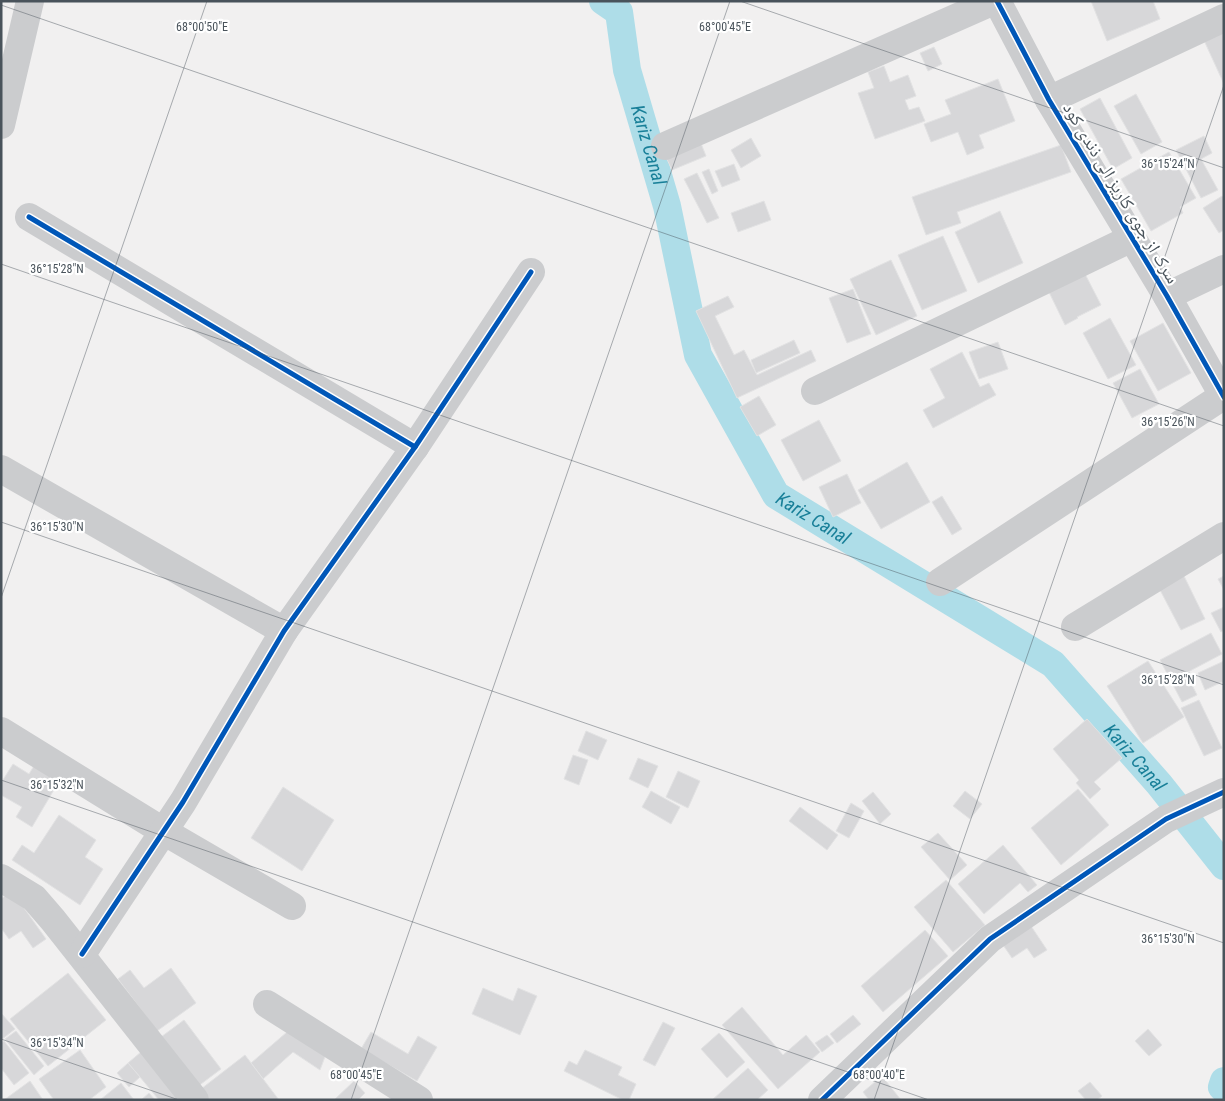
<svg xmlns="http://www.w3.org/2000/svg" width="1225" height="1101" viewBox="0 0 1225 1101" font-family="'Roboto Condensed','Noto Naskh Arabic',sans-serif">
<rect width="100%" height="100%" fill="#f1f0f0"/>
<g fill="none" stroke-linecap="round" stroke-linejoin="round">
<g stroke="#aedde8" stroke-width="28">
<path id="s1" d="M603 1 619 12 627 70 667 206 698 355 776 495 1053 664 1159 784 1224 866"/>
<path d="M1224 1081 1222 1087 1224 1089"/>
</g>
</g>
<g fill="#d7d7d9" stroke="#e2e2e3">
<path d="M1091 1H1153L1160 19 1107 41Z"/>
<path d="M1224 26V84L1202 36Z"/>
<path d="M934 47 942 64 928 71 920 53Z"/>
<path d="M884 66 890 82 908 75 916 96 905 100 909 110 919 107 925 121 875 139 858 93 874 88 868 72Z"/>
<path d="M998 79 1015 121 979 135 984 148 967 155 958 132 931 142 924 124 951 114 945 100Z"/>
<path d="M1136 94 1162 142 1141 154 1114 106Z"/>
<path d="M1100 98 1132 158 1113 169 1080 109Z"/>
<path d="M1204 136 1212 153 1201 159 1218 190 1201 198 1176 150Z"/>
<path d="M751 138 761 156 741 168 731 150Z"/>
<path d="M700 141 706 156 672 170 665 155Z"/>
<path d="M1061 145 1071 172 957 212 961 223 926 235 912 197Z"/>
<path d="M1169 152 1196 198 1180 207 1183 213 1151 231 1121 179Z"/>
<path d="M734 164 740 180 722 187 715 171Z"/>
<path d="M709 169 718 191 712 194 702 172Z"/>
<path d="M697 173 719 218 707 223 684 179Z"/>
<path d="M1222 196 1224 198V230L1219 233 1203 208Z"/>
<path d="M764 201 771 220 738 232 731 213Z"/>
<path d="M1000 211 1023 263 978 283 955 232Z"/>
<path d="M943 236 967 291 922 310 898 255Z"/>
<path d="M891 260 917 316 876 335 850 279Z"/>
<path d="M1084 272 1101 305 1077 317 1078 318 1065 325 1048 290Z"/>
<path d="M853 289 871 334 847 343 829 298Z"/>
<path d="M728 296 734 307 715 316 734 355 744 350 757 375 811 350 816 361 737 398 696 311Z"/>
<path d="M1110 318 1136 365 1108 379 1083 333Z"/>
<path d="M1163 323 1191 373 1158 391 1130 341Z"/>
<path d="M794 340 800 353 756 373 751 360Z"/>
<path d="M998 342 1008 369 979 379 969 352Z"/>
<path d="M962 352 980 387 989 383 996 395 933 428 923 410 945 398 930 369Z"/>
<path d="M1140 369 1159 404 1132 418 1113 383Z"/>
<path d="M759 396 776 425 757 436 740 407Z"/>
<path d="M819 420 841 461 803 481 781 440Z"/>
<path d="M907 462 930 502 881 529 858 490Z"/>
<path d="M847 474 861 503 833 517 819 487Z"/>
<path d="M942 496 962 529 952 535 932 502Z"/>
<path d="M1184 576 1205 619 1181 630 1159 588Z"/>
<path d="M1224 576V590L1218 579Z"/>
<path d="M1224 607V630L1221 632 1211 613Z"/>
<path d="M1211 633 1222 654 1186 673 1197 695 1182 702 1160 660Z"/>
<path d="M1148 661 1184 717 1143 743 1107 686Z"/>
<path d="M1224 661V686L1222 682 1205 690 1198 673Z"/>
<path d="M1199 700 1222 748 1204 756 1181 708Z"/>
<path d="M1087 719 1122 758 1094 782 1101 789 1090 799 1076 783 1079 780 1053 749Z"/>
<path d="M586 731 607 740 598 760 578 751Z"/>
<path d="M573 755 588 760 579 785 564 779Z"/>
<path d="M638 758 658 766 648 788 629 779Z"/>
<path d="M37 761 62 776 32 827 16 817 22 807 1 795V783L13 764 29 774Z"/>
<path d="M678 771 700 781 688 808 666 797Z"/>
<path d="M283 787 334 820 302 871 251 838Z"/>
<path d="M1078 789 1109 825 1061 865 1031 828Z"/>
<path d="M651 791 680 807 671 824 642 807Z"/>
<path d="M965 791 982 804 970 819 953 806Z"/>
<path d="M873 792 891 814 880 824 862 801Z"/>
<path d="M851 803 864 811 849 838 836 831Z"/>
<path d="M800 807 838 835 827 850 789 821Z"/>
<path d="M59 815 96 840 85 857 103 869 80 905 12 860 22 845 34 853Z"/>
<path d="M938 833 967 865 950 880 921 847Z"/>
<path d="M1003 845 1037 885 1028 892 1020 883 984 914 958 884Z"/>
<path d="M946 880 985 925 953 952 914 907Z"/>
<path d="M12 891 46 939 33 948 21 931 9 939 1 928V899Z"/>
<path d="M1029 923 1047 950 1034 958 1027 948 1012 958 1001 942Z"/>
<path d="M925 930 948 956 883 1012 861 986Z"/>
<path d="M171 968 196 1003 157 1031 118 979 130 970 144 988Z"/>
<path d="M68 973 106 1020 48 1066 10 1019Z"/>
<path d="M483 988 513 1001 518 988 537 996 520 1035 472 1014Z"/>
<path d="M742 1007 783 1055 806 1035 820 1052 778 1089 722 1025Z"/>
<path d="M2 1014 15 1029 1 1040V1015Z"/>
<path d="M853 1015 861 1024 837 1043 830 1034Z"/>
<path d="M184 1020 221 1069 197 1087 161 1037Z"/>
<path d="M663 1022 675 1028 655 1066 643 1060Z"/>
<path d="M1148 1029 1162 1045 1149 1056 1135 1041Z"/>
<path d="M16 1031 44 1066 34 1075 5 1039Z"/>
<path d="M287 1032 326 1054 320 1070 293 1052 263 1079 251 1063Z"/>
<path d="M371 1032 408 1054 418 1036 437 1047 417 1081 361 1049Z"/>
<path d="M719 1033 745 1062 727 1078 701 1049Z"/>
<path d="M827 1035 834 1043 822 1052 815 1043Z"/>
<path d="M4 1041 29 1073 14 1085 1 1068V1043Z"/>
<path d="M80 1050 106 1087 89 1100H54L39 1079Z"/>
<path d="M585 1050 622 1067 618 1075 636 1084 629 1100H623L564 1071 569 1061 577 1065Z"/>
<path d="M141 1052 182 1100H159L140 1077 128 1063Z"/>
<path d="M245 1055 279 1100H209L201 1089Z"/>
<path d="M128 1063 140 1077 129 1087 117 1073Z"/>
<path d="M748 1068 768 1090 757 1100H712Z"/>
<path d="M882 1076 901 1100H869L863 1092Z"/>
<path d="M30 1081 43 1100H4Z"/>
<path d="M354 1081 365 1093 358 1100H334Z"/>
<path d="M1090 1082 1102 1096 1097 1100H1086L1078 1091Z"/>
<path d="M121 1083 134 1100H100Z"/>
<path d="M149 1093 155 1100H141Z"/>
</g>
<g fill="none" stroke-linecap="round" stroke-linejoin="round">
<g stroke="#cbccce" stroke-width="28">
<path d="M997 1 1049 100 1167 296 1224 397"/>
<path d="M1049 100 1224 18"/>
<path d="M1 125 30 1"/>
<path d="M665 146 994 1"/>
<path d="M29 217 415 447"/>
<path d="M1167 296 1224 269"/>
<path d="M815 391 1132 238"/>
<path d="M1 469 284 631"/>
<path d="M940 582 1223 396"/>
<path d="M1075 627 1224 536"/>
<path d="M1 731 163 831 292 906"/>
<path d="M1 878 34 898 53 920 195 1100"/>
<path d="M82 954 183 802 284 631 415 447 531 272"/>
<path d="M267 1004 419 1100"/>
<path d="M822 1100 990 939 1166 819 1224 792"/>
</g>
<defs>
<g id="cycleway">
<path d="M997 1 1049 100 1167 296 1224 397"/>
<path d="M29 217 415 447"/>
<path d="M82 954 183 802 284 631 415 447 531 272"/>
<path d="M822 1100 990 939 1166 819 1224 792"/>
</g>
</defs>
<use href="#cycleway" stroke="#fff" stroke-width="8"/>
<use href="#cycleway" stroke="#0057b8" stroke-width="5"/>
</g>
<path fill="none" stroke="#49535b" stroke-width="1" stroke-opacity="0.45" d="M740 1 1224 168M1 5 1224 426M1 264 1224 685M1 522 1224 943M1 598 207 1M1 780 929 1100M1 1039 179 1100M351 1100 730 1M874 1100 1224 85"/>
<g text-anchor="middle" stroke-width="4.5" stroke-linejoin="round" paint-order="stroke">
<g font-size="18" fill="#49535b" stroke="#fff">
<text transform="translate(1121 193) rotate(59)" y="6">سرک از جوی کاریز الی ذندی کود</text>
</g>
<g font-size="19" font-style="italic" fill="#187f98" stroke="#fff">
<text dy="7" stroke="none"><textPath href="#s1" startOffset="156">Kariz Canal</textPath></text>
<text dy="7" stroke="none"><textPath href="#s1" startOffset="576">Kariz Canal</textPath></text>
<text dy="7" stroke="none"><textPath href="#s1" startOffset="981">Kariz Canal</textPath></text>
</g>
</g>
<g font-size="12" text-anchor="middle" fill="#49535b" stroke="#fff" stroke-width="4.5" stroke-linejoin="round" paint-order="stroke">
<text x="202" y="31">68°00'50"E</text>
<text x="725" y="31">68°00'45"E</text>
<text x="1168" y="168">36°15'24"N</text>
<text x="57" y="273">36°15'28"N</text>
<text x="1168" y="426">36°15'26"N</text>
<text x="57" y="531">36°15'30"N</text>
<text x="1168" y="684">36°15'28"N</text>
<text x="57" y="789">36°15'32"N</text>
<text x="1168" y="943">36°15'30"N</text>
<text x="57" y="1047">36°15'34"N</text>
<text x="356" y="1079">68°00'45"E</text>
<text x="879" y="1079">68°00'40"E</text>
</g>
<rect width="1225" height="1101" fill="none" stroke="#49535b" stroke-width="5"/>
</svg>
